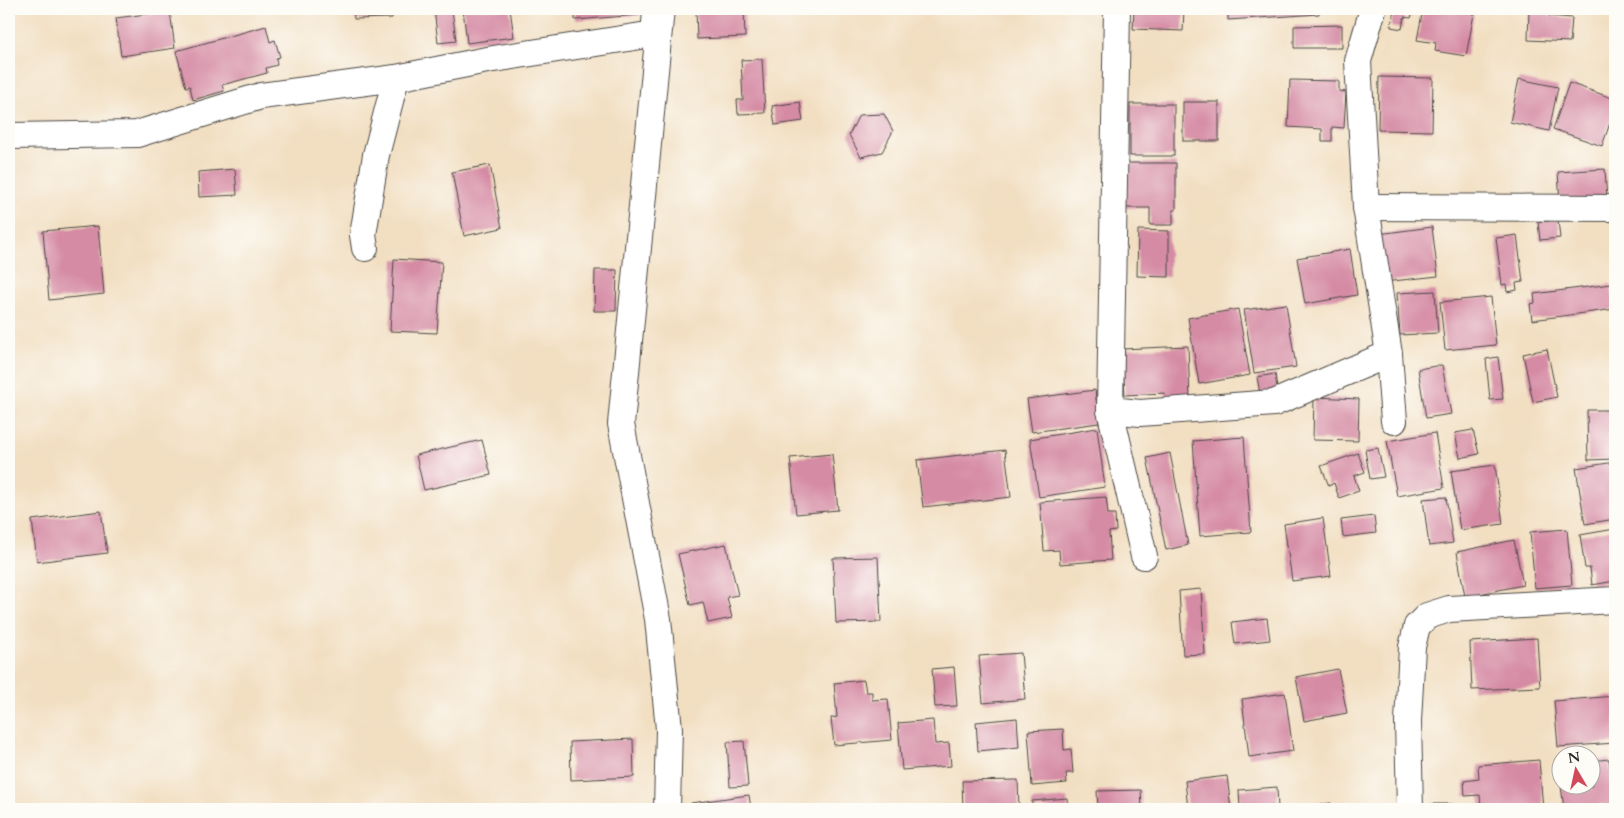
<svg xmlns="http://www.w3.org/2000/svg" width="1624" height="818" viewBox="0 0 1624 818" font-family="Cardo,serif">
<rect width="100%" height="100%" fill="#fdfcf7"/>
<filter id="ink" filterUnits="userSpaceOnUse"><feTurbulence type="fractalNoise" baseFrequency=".02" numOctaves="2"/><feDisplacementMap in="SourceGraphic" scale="10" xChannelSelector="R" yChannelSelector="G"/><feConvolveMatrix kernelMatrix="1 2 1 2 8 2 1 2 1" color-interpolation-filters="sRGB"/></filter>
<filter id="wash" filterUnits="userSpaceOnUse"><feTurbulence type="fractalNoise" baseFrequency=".0096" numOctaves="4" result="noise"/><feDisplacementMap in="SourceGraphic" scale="20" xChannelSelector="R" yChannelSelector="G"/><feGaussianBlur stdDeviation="1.12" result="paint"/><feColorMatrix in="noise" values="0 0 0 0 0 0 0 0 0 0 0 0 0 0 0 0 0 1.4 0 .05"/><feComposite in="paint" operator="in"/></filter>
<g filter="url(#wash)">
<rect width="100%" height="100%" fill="#f2dfc2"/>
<g id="blocks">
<g fill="#d58ba4">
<path d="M353 9H392V18L354 19Z"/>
<path d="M434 9H452L456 41 438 43Z"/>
<path d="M463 9H510L514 37 467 43Z"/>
<path d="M575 9H638L639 15 575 20Z"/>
<path d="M696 9H744L745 37 697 39Z"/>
<path d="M1134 9H1184L1183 31 1133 29Z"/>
<path d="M1228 9H1319V14L1228 20Z"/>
<path d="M1394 9H1419V11L1413 10 1411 18 1404 17 1402 29 1391 27Z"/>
<path d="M1423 9H1475L1466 56 1435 51 1436 43 1417 40Z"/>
<path d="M1529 9H1549V16L1572 18 1570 42 1528 40Z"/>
<path d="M170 11 175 48 121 56 116 18Z"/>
<path d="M1342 25V48H1294V26Z"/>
<path d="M266 26 270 42 275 40 280 57 276 58 277 65 266 68 267 73 222 85 224 91 193 100 190 86 186 87 176 51Z"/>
<path d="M762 59 765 113 738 114 737 100H743L741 60Z"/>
<path d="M1379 77 1433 78 1432 131 1378 130Z"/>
<path d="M1519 79 1558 87 1549 131 1510 122Z"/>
<path d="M1290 80 1339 81V91L1346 92 1344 128 1332 127V141H1322V129L1288 127Z"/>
<path d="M1569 83 1615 99V109L1602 146 1553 129Z"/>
<path d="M800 102 803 121 775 125 772 106Z"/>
<rect x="1183" y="102" width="36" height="39"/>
<rect x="1130" y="104" width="44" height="52"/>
<path d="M884 114 893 131 882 152 861 157 849 135 859 115Z"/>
<path d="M1124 163H1176V210H1173V225H1150V208H1124Z"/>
<path d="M490 165 502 228 464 236 452 172Z"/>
<path d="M235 169 237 195 199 197 198 172Z"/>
<path d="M1605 169 1607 201 1560 203 1558 172Z"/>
<path d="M1558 220 1560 238 1540 240 1538 222Z"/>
<path d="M98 226 104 294 49 300 43 231Z"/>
<path d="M1432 227 1438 276 1384 282 1378 234Z"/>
<path d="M1138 230 1169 231V277L1137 276Z"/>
<path d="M1517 235 1523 282 1516 283 1517 290 1507 292 1506 284 1502 285 1496 238Z"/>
<path d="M1350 249 1357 295 1305 304 1297 258Z"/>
<path d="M394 259 442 262 437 333 390 331Z"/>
<path d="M595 270H617L616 311H594Z"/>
<path d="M1611 284 1615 309 1532 320 1530 304 1535 303 1534 294Z"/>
<path d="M1435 291 1438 333 1400 335 1397 293Z"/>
<path d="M1491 297 1496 345 1445 350 1440 302Z"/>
<path d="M1286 304 1296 367 1254 373 1244 310Z"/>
<path d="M1238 309 1250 375 1199 384 1188 318Z"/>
<path d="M1188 346 1190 400 1166 401 1165 393 1125 395 1122 349Z"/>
<path d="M1547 349 1557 397 1533 402 1523 354Z"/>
<path d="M1498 357 1503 399 1490 400 1486 359Z"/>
<path d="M1442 365 1451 414 1426 418 1418 369Z"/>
<path d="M1275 374 1278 396 1261 399 1257 377Z"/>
<path d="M1095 390 1099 423 1032 432 1027 399Z"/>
<path d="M1314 397 1359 399 1358 441 1313 440Z"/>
<path d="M1587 410H1615V459L1588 460Z"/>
<path d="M1097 428 1105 487 1039 497 1030 439Z"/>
<path d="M1473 430 1479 454 1460 458 1455 433Z"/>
<path d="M1435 433 1444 488 1397 496 1387 441Z"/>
<path d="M1244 437 1251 532 1200 536 1193 441Z"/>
<path d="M482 440 491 475 424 490 416 455Z"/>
<path d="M1378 448 1384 477 1370 479 1365 450Z"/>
<path d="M1005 450 1011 497 923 507 917 460Z"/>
<path d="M1170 453 1188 545 1166 550 1147 458Z"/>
<path d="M1358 453 1365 472 1354 476 1359 491 1339 498 1334 483 1329 486 1321 466Z"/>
<path d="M832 454 838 510 796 514 790 458Z"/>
<path d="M1615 462V519L1585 524 1576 468Z"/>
<path d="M1495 465 1503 524 1460 530 1451 471Z"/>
<path d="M1106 497 1108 514H1115L1116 531 1109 532 1111 560 1060 564 1059 550 1044 551 1040 502Z"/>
<path d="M1446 497 1453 543 1429 546 1423 499Z"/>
<path d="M101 511 107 553 37 562 32 520Z"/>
<path d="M1374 516 1376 533 1343 537 1341 520Z"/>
<path d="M1323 518 1331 576 1292 581 1284 524Z"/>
<path d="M1567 529 1572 585 1535 588 1530 532Z"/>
<path d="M1615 529V581L1592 585 1590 568H1585L1580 535Z"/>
<path d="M1514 540 1523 585 1465 597 1457 552Z"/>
<path d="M726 544 738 595 727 597 732 618 708 623 703 602 690 605 678 554Z"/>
<path d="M878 557 881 622 836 623 833 558Z"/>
<path d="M1201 589 1205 654 1183 655 1179 591Z"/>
<path d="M1267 618 1270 640 1235 644 1232 622Z"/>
<path d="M1537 638 1540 687 1472 690 1470 642Z"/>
<path d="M1021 653 1025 699 983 703 979 656Z"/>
<path d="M954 667 957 706 935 707 932 669Z"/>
<path d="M1338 669 1347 713 1304 721 1296 677Z"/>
<path d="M864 680 866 692H872V700L888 699 892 740 834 745 831 718 837 717 834 683Z"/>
<path d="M1285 693 1293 751 1249 757 1242 699Z"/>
<path d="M1615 696V743L1558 747 1554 701Z"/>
<path d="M1017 718 1019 747 978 751 976 722Z"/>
<path d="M933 720 935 744 949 743 951 766 902 770 898 723Z"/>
<path d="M1063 729 1064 750 1071 749 1073 773H1066L1067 783 1032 786 1028 731Z"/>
<path d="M633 739 634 777 571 780 570 742Z"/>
<path d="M744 741 748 786 730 787 727 742Z"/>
<path d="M1609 759 1615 803 1564 809 1561 786H1592V761Z"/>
<path d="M1539 760 1543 809H1481L1480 795 1465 796 1464 781 1479 779 1478 765Z"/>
<path d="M1559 765H1562V777H1560Z"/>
<path d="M1227 776 1231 809H1188L1185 781Z"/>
<path d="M1018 780 1019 809H963L962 781Z"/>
<path d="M1277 787 1278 809H1240L1239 790Z"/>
<path d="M1141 790 1142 809H1098L1097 791Z"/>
<path d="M749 795 751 809H692L691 803Z"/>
<path d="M1067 798 1068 809H1032V801Z"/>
<path d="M1331 803 1332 809H1297V808Z"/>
<rect x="1432" y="804" width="21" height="5"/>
</g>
</g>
</g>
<g filter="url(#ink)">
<use href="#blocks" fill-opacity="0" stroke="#494642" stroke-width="1"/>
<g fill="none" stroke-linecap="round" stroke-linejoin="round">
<defs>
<g id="street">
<path d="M661 9 621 424 658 619 669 729 667 809"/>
<path d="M1117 9 1110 410 1144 556"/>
<path d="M1373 9 1358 61 1366 207 1389 354 1394 421"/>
<path d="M9 136 137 134 261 96 396 78 487 60 654 34 656 12"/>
<path d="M1366 207 1615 208"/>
<path d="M365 248 363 235 376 155 396 78"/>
<path d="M1110 410 1140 413 1274 403 1389 354"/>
<path d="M1410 809 1408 721 1412 647 1417 626 1427 616 1449 609 1615 600"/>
</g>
</defs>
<use href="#street" stroke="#494642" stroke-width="28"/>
<use href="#street" stroke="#fff" stroke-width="26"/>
</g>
</g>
<rect width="1624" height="818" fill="none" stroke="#fdfcf7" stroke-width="30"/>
<g transform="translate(1576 770) rotate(351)"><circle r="24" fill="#fdfcf7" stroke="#a9a8a5"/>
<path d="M0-4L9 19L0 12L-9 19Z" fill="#d1495b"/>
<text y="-8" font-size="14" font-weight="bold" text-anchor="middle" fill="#2b2b2b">N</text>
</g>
</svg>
